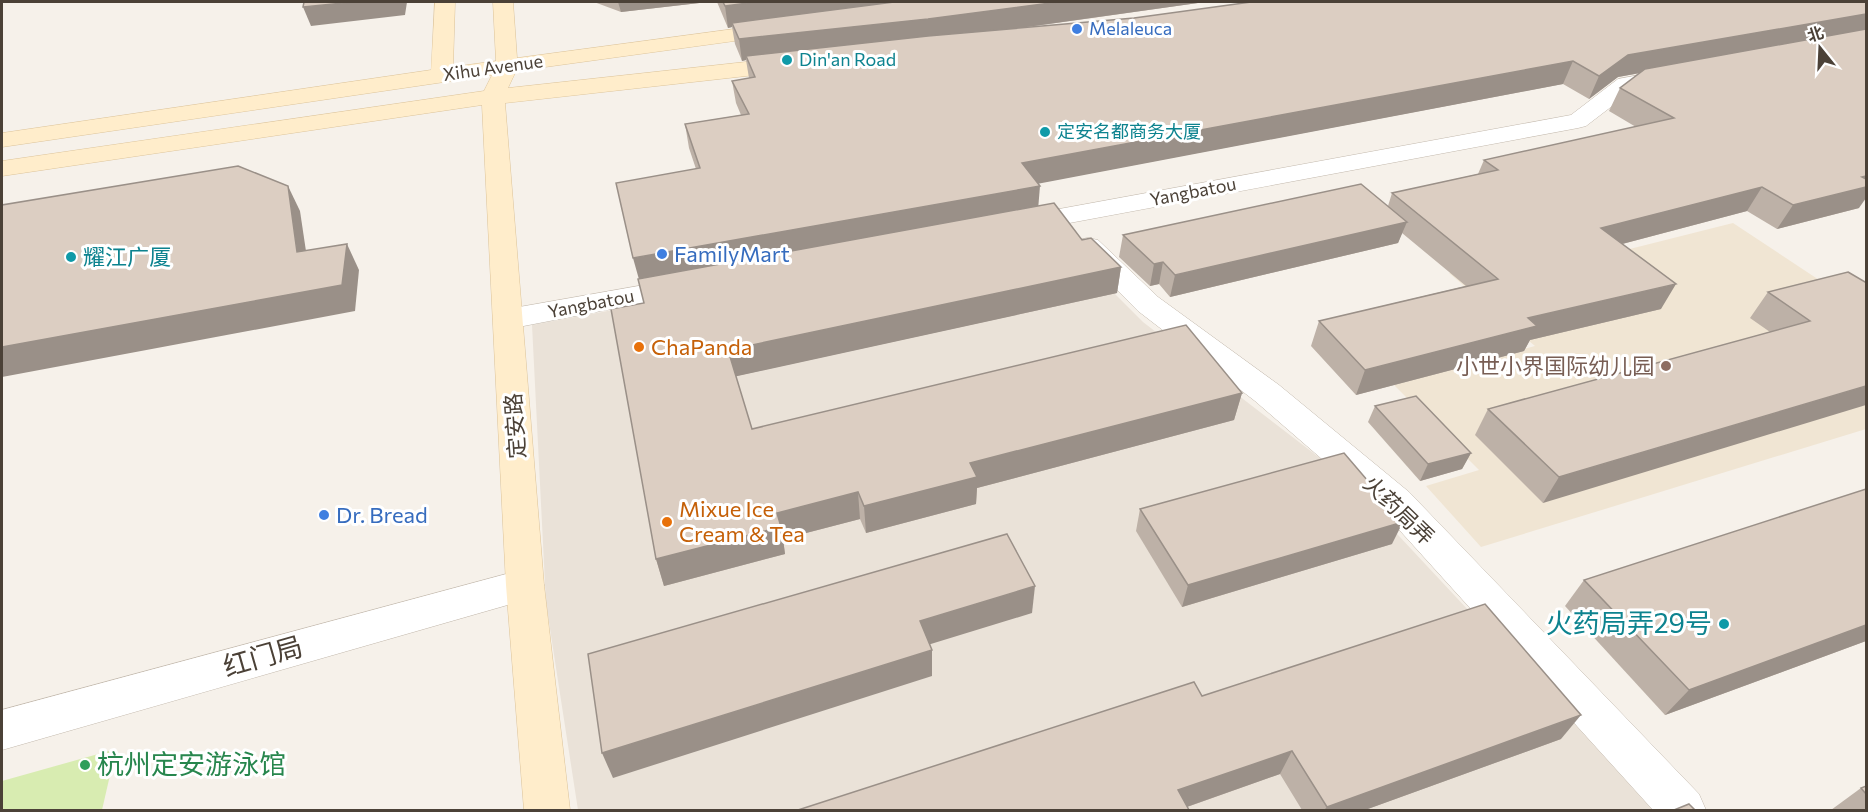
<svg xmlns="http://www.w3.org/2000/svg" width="1868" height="812" viewBox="0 0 1868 812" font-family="Commissioner,'Noto Sans SC',sans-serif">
<rect width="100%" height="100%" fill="#f6f1ea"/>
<path fill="#eae2d8" d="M1050 229 1143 322 1342 475 1655 810H578L546 603 532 325Z"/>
<path fill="#f0e5d3" d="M1733 223 1866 311V429L1481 547 1426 486 1479 470 1394 385 1535 346 1449 273 1568 244 1598 257Z"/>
<path fill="#d8ecb1" d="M116 749 102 810H2V781Z"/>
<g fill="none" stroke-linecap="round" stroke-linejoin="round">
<defs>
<g id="street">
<path d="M1661 71 1669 73 1672 78 1669 83 1633 90 1586 126 1578 128 1021 232 1011 230 1007 224 1011 218 1021 216 1571 115 1618 79Z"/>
<path d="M1088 238 1098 240 1158 297 1279 385 1409 492 1699 794 1706 810H1653L1383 512 1255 401 1138 311 1074 246 1078 240Z"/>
<path d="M684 278 694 281 699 287 694 293 508 329 497 326 493 319 497 312 508 309Z"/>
<path d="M525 569 539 574 544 585 539 596 2 750V710Z"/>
</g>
<path id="secondary" d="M435 2H455L453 67 496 61 493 2H513L517 58 778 23 785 25 788 29 785 33 778 35 516 71 508 88 791 57 799 59 802 64 799 69 791 71 505 103 544 585 570 810H524L506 585 482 105 2 176V161L484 91 492 75 2 147V133L431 70Z"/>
</defs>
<use href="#street" stroke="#c2b8ac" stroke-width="1"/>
<use href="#secondary" stroke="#dcc399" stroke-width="1"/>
<use href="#street" fill="#fff" fill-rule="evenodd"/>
<use href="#secondary" fill="#ffedcb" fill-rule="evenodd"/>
</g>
<g fill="#bdb1a7">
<path d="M594 2H708L621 12Z"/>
<path d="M717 2H1205L1021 28 1866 2 1859 208 1777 229 1747 211 1622 244 1661 309 1530 340 1524 351 1356 395 1311 346 1319 321 1466 286 1402 233 1398 243 1170 297 1159 284 1150 286 1119 257 1123 235 1388 206 1392 193 1478 174 1484 160 1636 127 1609 111 1620 88 1640 73 1618 77 1589 99 1563 84 1038 183V206L1082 240 1121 267 1117 293 736 376 752 429 1242 393 1234 420 977 488 976 504 866 533 860 519 783 539 785 554 664 586 656 559 644 303 696 169 689 148 685 124 741 115 736 103 732 81 749 78 746 60 742 61 735 44 732 27 728 28Z"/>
<path d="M1866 282 1543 503 1475 435 1488 409 1770 332 1750 318 1768 292Z"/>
<path d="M1375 406 1471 453 1462 469 1420 481 1368 422Z"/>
<path d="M1140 509 1392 544 1182 607 1136 531Z"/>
<path d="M1584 580 1866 641 1665 715 1565 606Z"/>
<path d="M1202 696 1561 739 1365 810H1302L1280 774 1187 807 798 810Z"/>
<path d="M1866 786V810H1831L1861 788Z"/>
</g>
<g fill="#9a9088">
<path d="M353 2H407L405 15 311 26 303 7Z"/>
<path d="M618 2H708L621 12Z"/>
<path d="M755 2H911L732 23V27L728 28 725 6Z"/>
<path d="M1058 2H1205L928 41 746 56V60L742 61 739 39Z"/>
<path d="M1866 14V32L1618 77 1589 99 1599 76 1628 55Z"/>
<path d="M1573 61 1563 84 1021 187 1022 163Z"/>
<path d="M1866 176V198L1859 208 1777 229 1793 205Z"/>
<path d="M288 186 300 211 310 278 297 252Z"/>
<path d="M1040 186 1038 210 640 283 633 258Z"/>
<path d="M1762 187 1747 211 1588 253 1601 228Z"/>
<path d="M1407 222 1398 243 1170 297 1175 275Z"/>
<path d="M347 244 359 270 355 311 2 377V347Z"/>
<path d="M1163 262 1159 284 1150 286 1154 264Z"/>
<path d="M1121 267 1117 293 733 377 728 350Z"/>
<path d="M1676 284 1661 309 1530 340 1524 351 1356 395 1365 370 1528 318Z"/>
<path d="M1866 386V405L1543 503 1559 477Z"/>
<path d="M1242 393 1234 420 977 488 976 504 866 533 864 506 970 463Z"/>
<path d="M1471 453 1462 469 1420 481 1428 464Z"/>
<path d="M858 492 860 519 783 539 785 554 664 586 656 559 777 513Z"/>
<path d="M1403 522 1392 544 1182 607 1188 585Z"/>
<path d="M1035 586 1032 613 921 647 920 621Z"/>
<path d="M1866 625V641L1665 715 1689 690Z"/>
<path d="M932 650V676L613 778 602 753Z"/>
<path d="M1581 715 1561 739 1365 810H1324L1327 807Z"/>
<path d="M1292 751 1280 774 1178 810V790Z"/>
</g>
<g fill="#dccec2" stroke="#9a9088" stroke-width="1.5">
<path d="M304 2H353L303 7Z"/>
<path d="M723 2H755L725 6Z"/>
<path d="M894 2H1058L928 19 739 39 732 23Z"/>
<path d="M1251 2H1866V14L1628 55 1599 76 1573 61 1022 163 1040 186 633 258 616 183 700 168 685 124 749 114 732 81 755 77 746 56 928 36 1134 18Z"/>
<path d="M1866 29V176L1862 177 1866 179V187L1793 205 1762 187 1601 228 1676 284 1528 318 1537 326 1365 370 1319 321 1498 279 1392 193 1498 170 1484 160 1674 118 1620 88 1645 69Z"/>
<path d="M238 166 288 186 297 252 347 244 342 285 2 347V205Z"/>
<path d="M1361 184 1407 222 1175 275 1163 262 1154 264 1123 235Z"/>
<path d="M1054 203 1082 240 1091 238 1121 267 728 350 752 429 1186 325 1242 393 970 463 977 477 864 506 858 492 777 513 781 527 656 559 611 309 644 303 638 279Z"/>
<path d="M1848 272 1865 282H1866V386L1559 477 1488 409 1810 321 1768 292Z"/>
<path d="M1416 396 1471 453 1428 464 1375 406Z"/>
<path d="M1344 453 1403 522 1188 585 1140 509Z"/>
<path d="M1866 489V625L1689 690 1584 580Z"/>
<path d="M1007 534 1035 586 920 621 932 650 602 753 588 654Z"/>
<path d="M1485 604 1581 715 1327 807 1292 751 1178 790 1189 810H798L1194 682 1202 696Z"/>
<path d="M1866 786V794L1861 788Z"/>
<path d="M1689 804 1695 810H1674Z"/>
</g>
<g fill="#3f7fe0" stroke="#fff" stroke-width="2">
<circle cx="1077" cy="29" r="6"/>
<circle cx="662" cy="254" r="6"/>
<circle cx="324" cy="515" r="6"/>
</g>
<g fill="#0f9aa8" stroke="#fff" stroke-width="2">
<circle cx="787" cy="60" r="6"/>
<circle cx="1045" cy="132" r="6"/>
<circle cx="71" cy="257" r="6"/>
<circle cx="1724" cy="624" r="6"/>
</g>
<g fill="#e8710a" stroke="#fff" stroke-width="2">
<circle cx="639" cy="347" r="6"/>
<circle cx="667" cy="522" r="6"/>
</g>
<circle fill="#8d6e63" stroke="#fff" stroke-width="2" cx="1666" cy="366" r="6"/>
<circle fill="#2e9e5b" stroke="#fff" stroke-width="2" cx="85" cy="765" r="6"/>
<g text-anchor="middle" stroke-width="6" stroke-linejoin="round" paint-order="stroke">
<g font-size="18" fill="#366cbe" stroke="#fff" text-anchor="start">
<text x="1089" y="35">Melaleuca</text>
</g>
<g font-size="18" fill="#0d838f" stroke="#fff" text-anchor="start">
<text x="799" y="66">Din'an Road</text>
<text x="1057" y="138">定安名都商务大厦</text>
</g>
<g font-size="18" fill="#4b4137" stroke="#fff">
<text transform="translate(493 68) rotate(-8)" y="6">Xihu Avenue</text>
<text transform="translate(1193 192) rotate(-11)" y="6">Yangbatou</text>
<text transform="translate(591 304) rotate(-11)" y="6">Yangbatou</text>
</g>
<g font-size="22" fill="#366cbe" stroke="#fff" text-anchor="start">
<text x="674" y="262">FamilyMart</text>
<text x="336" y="523">Dr. Bread</text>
</g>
<g font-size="22" fill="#0d838f" stroke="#fff" text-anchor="start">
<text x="83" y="265">耀江广厦</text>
</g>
<g font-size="22" fill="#c56008" stroke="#fff" text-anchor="start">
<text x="651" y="355">ChaPanda</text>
<text x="679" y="517">Mixue Ice<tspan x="679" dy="25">Cream &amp; Tea</tspan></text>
</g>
<g font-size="22" fill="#785e54" stroke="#fff" text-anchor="end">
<text x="1654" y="374">小世小界国际幼儿园</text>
</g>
<g font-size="22" fill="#4b4137" stroke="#fff">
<text transform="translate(515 426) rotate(-94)" y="8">定安路</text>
<text transform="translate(1399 510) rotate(44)" y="8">火药局弄</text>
</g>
<g font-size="27" fill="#0d838f" stroke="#fff" text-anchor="end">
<text x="1712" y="633">火药局弄29号</text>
</g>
<g font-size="27" fill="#4b4137" stroke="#fff">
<text transform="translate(263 657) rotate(-16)" y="9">红门局</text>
</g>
<g font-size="27" fill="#27864d" stroke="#fff" text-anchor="start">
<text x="97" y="774">杭州定安游泳馆</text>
</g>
</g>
<rect width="1868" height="812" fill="none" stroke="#4b4137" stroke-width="6"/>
<g transform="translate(1820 48) rotate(342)" stroke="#ffffff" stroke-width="4.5" paint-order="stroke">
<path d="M0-4.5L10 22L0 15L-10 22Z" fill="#4b4137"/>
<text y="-9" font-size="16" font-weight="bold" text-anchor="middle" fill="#4b4137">北</text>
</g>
</svg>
